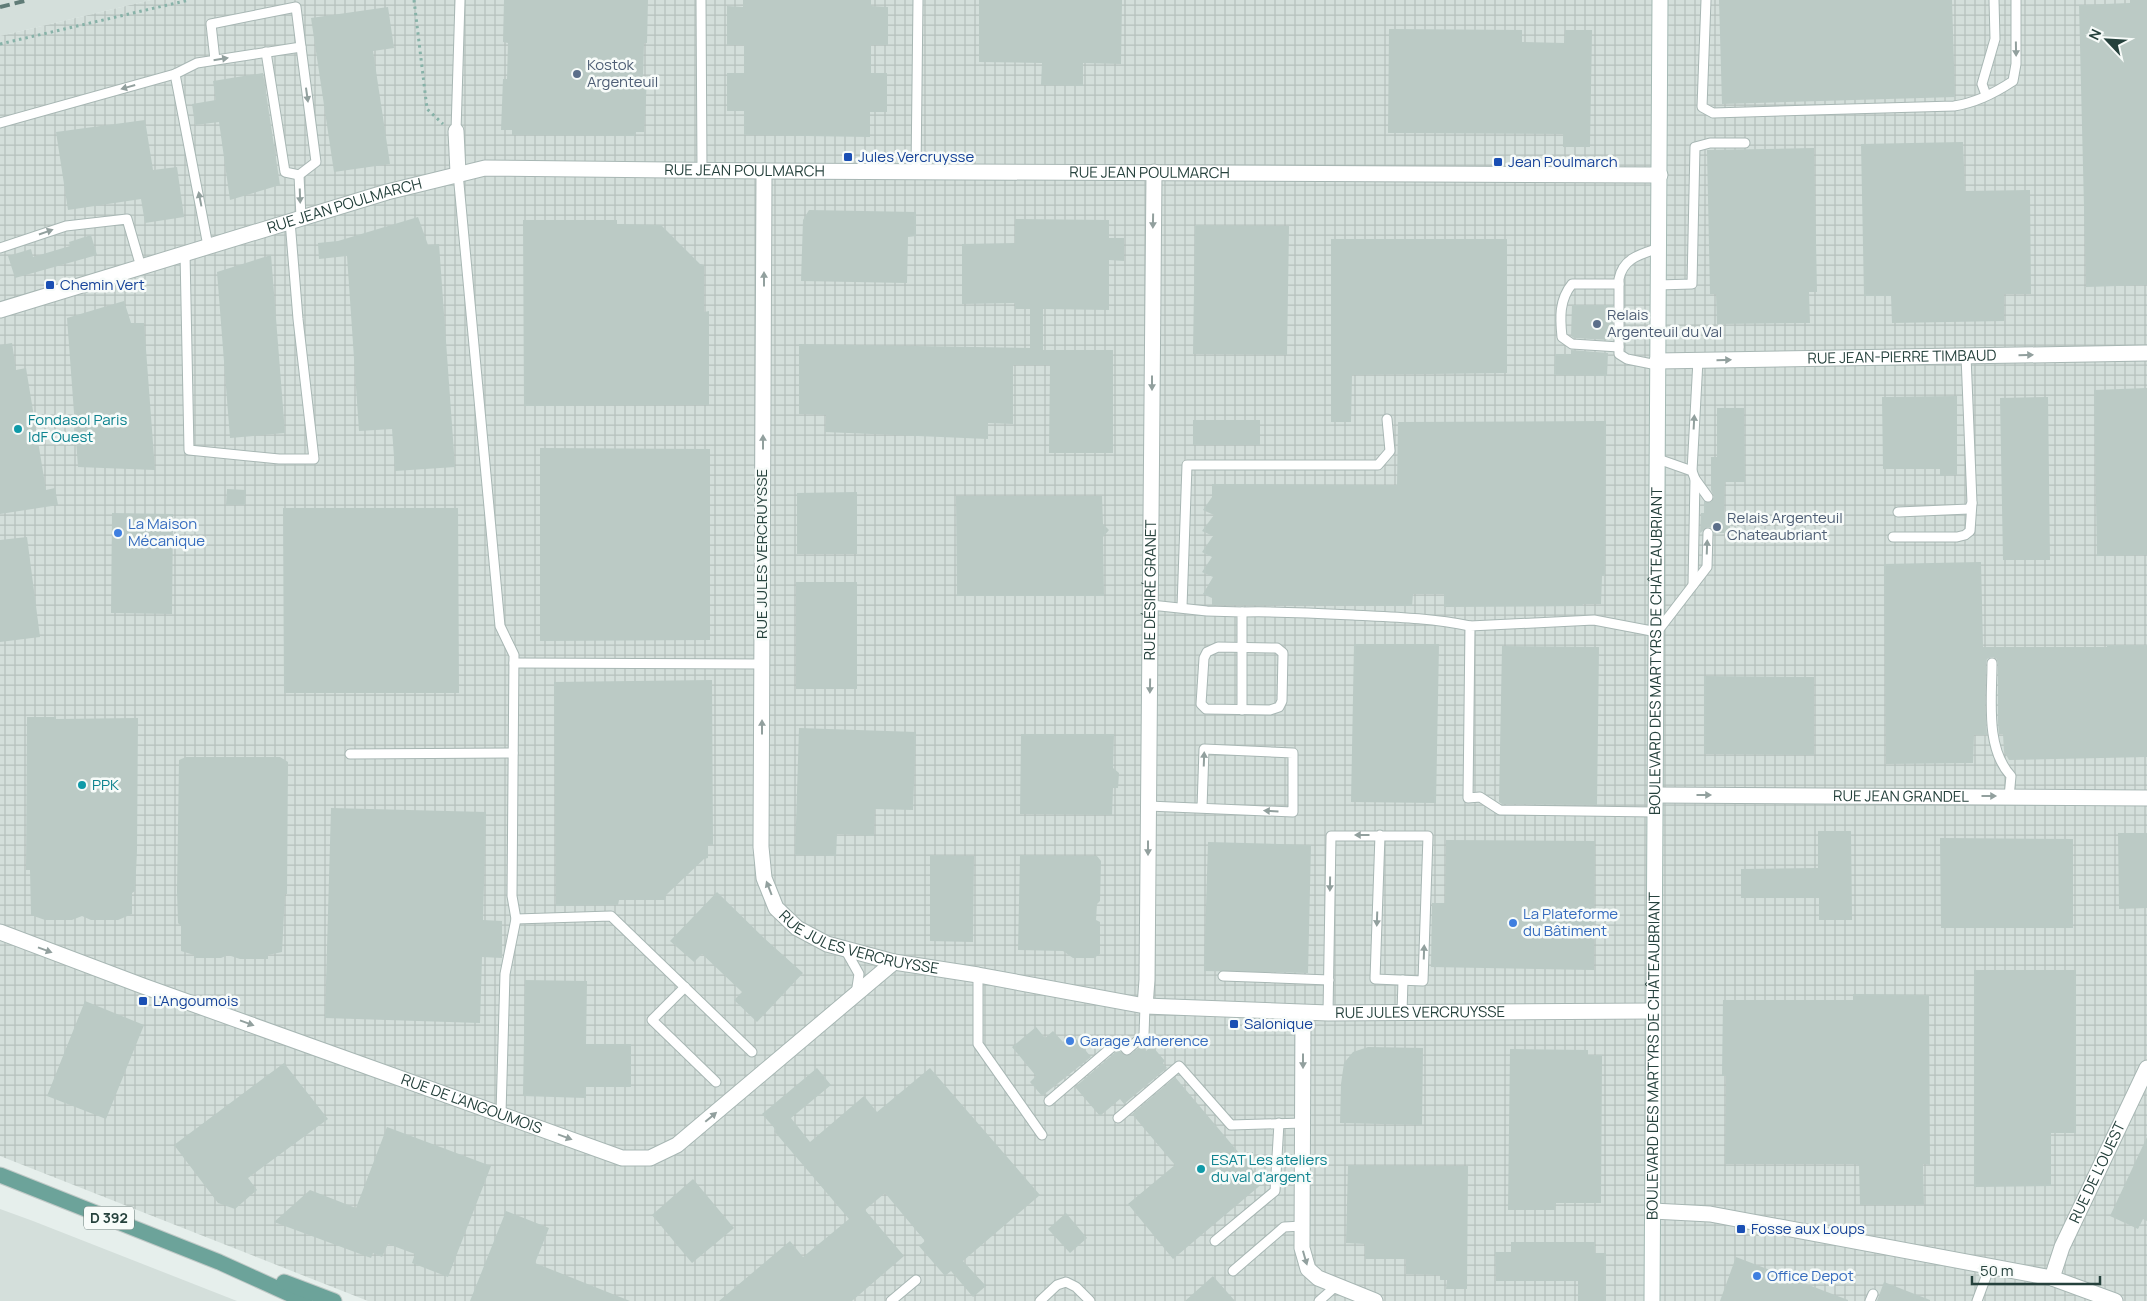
<svg xmlns="http://www.w3.org/2000/svg" width="2147" height="1301" viewBox="0 0 2147 1301" font-family="Manrope,sans-serif">
<defs>
<pattern id="industrial-grid" width="8" height="8" patternUnits="userSpaceOnUse" patternTransform="scale(1.25)"><rect width="8" height="8" fill="#d4dfdb"/><path d="M0 4h8M4 0v8" fill="none" stroke="#b6c1bd"/></pattern>
</defs>
<rect width="100%" height="100%" fill="#e6efec"/>
<g fill="#d4dfdb">
<path d="M0 0H151L0 36Z"/>
<path d="M0 1209 33 1221 237 1301H0Z"/>
</g>
<path fill="url(#industrial-grid)" d="M151 0H2147V1301H368L0 1156V36Z"/>
<g fill="#bbcac5">
<path d="M504 0H648L647 43H644L643 80 647 79 644 132H636L635 136 512 135V130H501L503 79H507L508 43 503 42Z"/>
<path d="M743 0H871V6L888 7V45H871V73H887V112H870V137L744 135V111H727V73H744V45H727V6L743 7Z"/>
<path d="M979 0H1122L1121 64 1083 63V86L1041 85 1042 63 979 62Z"/>
<path d="M1719 0H1952L1955 97 1722 104Z"/>
<path d="M2130 0H2147V285L2086 287 2079 5 2130 3Z"/>
<path d="M388 7 394 48 373 51 390 164 334 172 311 18Z"/>
<path d="M1389 29 1522 30V42L1564 43 1565 30H1592L1590 147H1563V134L1388 133Z"/>
<path d="M263 73 280 185 230 200 219 122 195 125 192 104 216 100 213 81Z"/>
<path d="M145 120 153 170 177 167 184 217 145 223 141 199 68 210 56 132Z"/>
<path d="M1963 142 1965 191 2030 190 2031 294H2004V321L1892 323 1891 296H1864L1861 144Z"/>
<path d="M1814 148 1817 292H1809L1810 323 1717 324 1716 294H1710L1707 150Z"/>
<path d="M809 210 916 212V236L908 237 907 283 801 281 803 220Z"/>
<path d="M418 217 428 245 439 244 455 467 395 471 392 429 359 431 347 256 319 259 318 243 338 241Z"/>
<path d="M1015 219 1109 220V238H1124V261L1109 260V310L1043 309V350H1113V453H1049L1050 365H1013V424L988 423V439L825 432 826 415 799 414V344L1030 348V309H1015V303L962 304V244L1015 243Z"/>
<path d="M523 220H617V224L661 225 700 264 704 265V312L709 311V405L524 406Z"/>
<path d="M1195 225 1289 226 1287 355 1193 354Z"/>
<path d="M91 235 97 255 15 278 8 256 31 249 33 257 70 246 69 242Z"/>
<path d="M1331 239H1507V373L1352 375 1351 422H1331Z"/>
<path d="M271 255 285 433 230 438 217 272Z"/>
<path d="M124 301 131 323H144L155 470 78 467 67 318Z"/>
<path d="M1572 305H1613V331H1608V340L1574 338 1571 336Z"/>
<path d="M12 343 16 370 26 368 46 490 55 488 58 505 0 514V345Z"/>
<path d="M1571 350 1608 353 1607 376 1554 375 1555 354H1571Z"/>
<path d="M2147 388V555L2097 556 2094 390Z"/>
<path d="M1957 396V475L1940 476V469H1883L1882 397Z"/>
<path d="M2048 397 2050 560H2003L2000 398Z"/>
<path d="M1717 408H1744L1745 482H1725L1724 514H1730V533H1714L1712 528 1708 527 1700 533 1701 513H1704V502H1711L1714 497 1711 490V457H1717Z"/>
<rect x="1193" y="420" width="67" height="25"/>
<path d="M1606 421 1605 576H1602L1601 604H1583L1582 606 1444 607V594H1413L1412 606 1212 605V598L1203 594 1213 577 1202 572 1212 557 1202 552 1213 536 1202 531 1214 515 1203 510 1212 497V484L1397 485 1398 422Z"/>
<path d="M540 448 710 449V640L540 641Z"/>
<path d="M227 489 246 490 245 505H226Z"/>
<path d="M857 492V554H797V493Z"/>
<path d="M956 496H1102L1103 524 1109 530 1103 537 1104 596H957Z"/>
<path d="M283 508H458L459 693H284Z"/>
<path d="M112 513 173 514 172 614 111 613Z"/>
<path d="M27 537 40 637 0 642V540Z"/>
<path d="M1981 562 1983 647H2107V645H2147V757L2009 760 2004 751 2003 734H1999L1998 722V663L1996 658 1992 657 1987 659 1986 663 1985 707 1987 735H1974L1973 763 1886 764 1884 564Z"/>
<rect x="796" y="582" width="61" height="107"/>
<path d="M1354 644H1439L1436 803 1351 802Z"/>
<path d="M1502 646 1599 647 1597 805 1502 804 1499 802Z"/>
<path d="M1704 676 1814 677V755L1704 754Z"/>
<path d="M712 680 713 845H708V858L704 859 666 895 665 900H619L618 905 556 906 554 682Z"/>
<path d="M27 717H56V719L138 718 137 851 135 891 132 893V914L118 920H91L82 916 72 920H45L31 915 30 870H26Z"/>
<path d="M799 728 916 732 913 810 875 809 874 836 837 834 836 856 795 855Z"/>
<path d="M1021 734H1114L1113 768 1119 773 1118 788H1113L1112 815 1020 814Z"/>
<path d="M186 757H280L288 762 287 894H285L282 952 268 955V959H240L228 955 221 958H194V955L181 951V926L178 923 177 891 179 760Z"/>
<path d="M331 808 486 812 483 920 502 921V958L482 957 480 1023 325 1018Z"/>
<path d="M1818 831H1851L1852 920H1819V898H1741V869L1818 868Z"/>
<path d="M2118 833H2147V908L2119 909Z"/>
<path d="M1940 838 2073 839V928H1941Z"/>
<path d="M1446 840 1595 841 1594 970 1431 967 1432 903H1445Z"/>
<path d="M1208 842 1311 845 1308 973 1204 971Z"/>
<path d="M930 855 974 856 973 942 930 941Z"/>
<path d="M1020 855 1097 856 1101 861 1100 901 1097 904 1096 920 1100 922V954L1094 958H1073L1063 951 1018 950Z"/>
<path d="M717 892 764 938 803 973 757 1022 734 1000 742 992 702 954 694 962 670 941Z"/>
<path d="M1974 970H2076V1133H2051V1186L1974 1187Z"/>
<path d="M525 980 587 981 586 1044H631V1087H586V1098L523 1096Z"/>
<path d="M1853 994 1929 995 1930 1165 1923 1164 1924 1205H1860L1859 1165 1854 1164H1725L1726 1076H1722L1723 1000H1853Z"/>
<path d="M85 1001 144 1025 106 1119 47 1096Z"/>
<path d="M1036 1027 1045 1038 1053 1031 1063 1042 1072 1034 1091 1057 1042 1096 1030 1082 1036 1076 1012 1047Z"/>
<path d="M1141 1046 1146 1051 1152 1046 1165 1061 1163 1063 1167 1068 1124 1104 1120 1099 1100 1116 1075 1087 1118 1050 1128 1056Z"/>
<path d="M1368 1047 1423 1048 1422 1125 1340 1123 1341 1084 1344 1063 1353 1052Z"/>
<path d="M1510 1049 1588 1050V1055H1602L1601 1203H1556L1555 1210H1508Z"/>
<path d="M284 1063 328 1119 248 1178 257 1190 235 1209 218 1203 174 1145Z"/>
<path d="M817 1068 831 1085 791 1118 810 1142 864 1096 877 1112 930 1068 1040 1195 963 1261 986 1286 973 1297 951 1271 945 1276 919 1246 925 1241 885 1193 865 1210 904 1256 852 1301H719L790 1241 803 1257 849 1219 774 1131 776 1130 762 1114Z"/>
<path d="M1175 1077 1239 1153 1253 1152 1252 1169 1263 1183 1173 1259 1128 1204 1175 1165 1132 1114Z"/>
<path d="M387 1127 491 1166 448 1277 412 1263 415 1254 388 1244 382 1257 373 1253 371 1258 274 1222 310 1190 356 1208Z"/>
<path d="M2147 1137V1221L2143 1219 2138 1229 2110 1216Z"/>
<path d="M1348 1165 1468 1166 1467 1289H1446L1447 1280H1440V1275L1406 1274V1259H1365V1244L1346 1243Z"/>
<path d="M693 1179 734 1228 692 1263 652 1215Z"/>
<path d="M506 1211 549 1228 535 1263 630 1301H470Z"/>
<path d="M1066 1213 1087 1238 1070 1253 1048 1229Z"/>
<path d="M1511 1242H1595V1253H1606V1301H1578V1281H1496L1495 1252H1511Z"/>
<path d="M1736 1257 1848 1300V1301H1720Z"/>
<path d="M1213 1276 1235 1301H1185Z"/>
<path d="M1884 1282 1930 1300V1301H1877Z"/>
</g>
<g fill="none" stroke-linecap="round" stroke-linejoin="round">
<defs>
<g id="service">
<path d="M701 0 702 170"/>
<path d="M1706 0 1702 107 1713 113 1954 106C1975 103 1995 93 2013 81L2016 64V0"/>
<path d="M266 52 285 172 299 175 316 162 301 47"/>
<path d="M175 74 208 246"/>
<path d="M1986 95 1982 84 1995 39 1994 0"/>
<path d="M0 123 175 74 197 63 301 47 296 7 211 24 215 60"/>
<path d="M456 131 460 0"/>
<path d="M916 171 918 0"/>
<path d="M458 173 500 626 514 655 512 896 516 919 505 974 501 1113"/>
<path d="M299 175 301 218"/>
<path d="M0 248 66 226 127 219 141 267"/>
<path d="M185 253 189 450 279 459H314L298 319 290 221"/>
<path d="M1619 284H1572C1559 300 1560 318 1562 337L1572 344 1619 347"/>
<path d="M1658 285 1692 284 1695 147 1710 143H1745"/>
<path d="M1657 365 1627 359 1619 354V279C1623 258 1641 254 1659 248"/>
<path d="M1658 459 1692 471 1695 479 1708 497"/>
<path d="M1692 471 1698 360"/>
<path d="M1898 512 1969 509 1972 503 1966 356"/>
<path d="M1893 537H1957L1965 535 1970 531 1972 503"/>
<path d="M1693 585 1695 479"/>
<path d="M1151 605 1207 611 1242 612V710"/>
<path d="M1182 607 1187 465H1378L1390 451 1387 419"/>
<path d="M1242 612C1279 611 1316 613 1353 615 1392 617 1431 618 1470 626"/>
<path d="M1218 647 1277 648 1283 653 1282 701 1279 707 1270 710 1206 709 1201 704 1204 658 1207 652Z"/>
<path d="M514 663 762 664"/>
<path d="M1992 663C1992 699 1985 748 2011 776L2009 797"/>
<path d="M350 754 513 753"/>
<path d="M1148 806 1293 812V753L1204 749 1202 808"/>
<path d="M1655 812 1500 810 1480 797 1468 798 1470 626 1594 620 1657 632 1707 567 1708 533"/>
<path d="M516 919 611 916 752 1052"/>
<path d="M845 949 859 974 856 994"/>
<path d="M978 975V1044L1042 1135"/>
<path d="M1223 976 1329 980"/>
<path d="M685 987 652 1020 716 1082"/>
<path d="M1328 1013 1331 836H1428L1423 981 1375 979 1380 835"/>
<path d="M1402 1013 1403 980"/>
<path d="M1049 1101 1119 1041 1127 1050 1144 1035 1145 1006"/>
<path d="M1118 1118 1179 1066 1231 1125 1303 1123"/>
<path d="M1215 1241 1275 1191 1279 1123"/>
<path d="M1233 1271 1284 1227 1302 1226"/>
<path d="M891 1301 916 1280"/>
<path d="M1040 1301 1057 1285 1066 1282 1076 1287 1090 1301"/>
<path d="M1319 1301 1336 1286"/>
<path d="M1870 1301 1873 1294"/>
<path d="M1977 1301 1990 1266"/>
</g>
<g id="minor">
<path d="M456 131 458 173"/>
<path id="s1" d="M764 171 761 847 764 878 776 908 797 928 827 944 894 962 978 975 1145 1006 1328 1013 1653 1011"/>
<path id="s2" d="M0 310 387 192 485 168 764 171 1660 175"/>
<path id="s3" d="M1657 361 2147 353"/>
<path id="s4" d="M1656 795 2147 798"/>
<path id="s5" d="M0 932 143 986 622 1158H650L677 1145 894 962"/>
<path id="s6" d="M1145 1006 1147 980 1154 172"/>
<path d="M1303 1013 1302 1248 1308 1269 1318 1278 1375 1301"/>
<path d="M1653 1211 1710 1214 2052 1278 2115 1301"/>
<path id="s7" d="M2052 1278 2062 1247 2147 1068"/>
</g>
<g id="secondary">
<path id="s8" d="M1652 1301 1660 0"/>
</g>
<g id="primary">
<path d="M0 1175 219 1262 305 1301"/>
<path d="M284 1282 334 1301"/>
</g>
</defs>
<use href="#service" stroke="#a8b7b4" stroke-width="11"/>
<use href="#minor" stroke="#a8b7b4" stroke-width="17"/>
<use href="#secondary" stroke="#a5bab5" stroke-width="17"/>
<use href="#primary" stroke="#c2cac8" stroke-width="17"/>
<g stroke="#87b2a8" stroke-width="3" stroke-dasharray="2.5 4" stroke-linecap="butt">
<path d="M414 0 427 109 443 124"/>
<path d="M0 44 189 0"/>
</g>
<use href="#service" stroke="#fff" stroke-width="9"/>
<use href="#minor" stroke="#fff" stroke-width="15"/>
<use href="#secondary" stroke="#fff" stroke-width="15"/>
<use href="#primary" stroke="#6ca39a" stroke-width="15"/>
<path stroke="#607c77" stroke-width="4" stroke-dasharray="10 5" stroke-linecap="butt" d="M0 7 28 0"/>
</g>
<defs><path id="oneway-solid" d="M-6-.8H1V-3.2L6.5 0L1 3.2V.8H-6Z" transform="scale(1.25)"/></defs>
<g fill="#92a09e">
<use href="#oneway-solid" transform="translate(2016 49) rotate(89)"/>
<use href="#oneway-solid" transform="translate(221 59) rotate(-9)"/>
<use href="#oneway-solid" transform="translate(128 87) rotate(164)"/>
<use href="#oneway-solid" transform="translate(307 95) rotate(82)"/>
<use href="#oneway-solid" transform="translate(300 196) rotate(88)"/>
<use href="#oneway-solid" transform="translate(200 199) rotate(-101)"/>
<use href="#oneway-solid" transform="translate(1153 221) rotate(91)"/>
<use href="#oneway-solid" transform="translate(46 232) rotate(-19)"/>
<use href="#oneway-solid" transform="translate(764 279) rotate(-90)"/>
<use href="#oneway-solid" transform="translate(2026 355) rotate(-1)"/>
<use href="#oneway-solid" transform="translate(1724 360) rotate(-1)"/>
<use href="#oneway-solid" transform="translate(1152 383) rotate(90)"/>
<use href="#oneway-solid" transform="translate(1694 422) rotate(-87)"/>
<use href="#oneway-solid" transform="translate(763 442) rotate(-90)"/>
<use href="#oneway-solid" transform="translate(1707 547) rotate(-88)"/>
<use href="#oneway-solid" transform="translate(1150 686) rotate(91)"/>
<use href="#oneway-solid" transform="translate(762 727) rotate(-90)"/>
<use href="#oneway-solid" transform="translate(1204 759) rotate(-88)"/>
<use href="#oneway-solid" transform="translate(1704 795)"/>
<use href="#oneway-solid" transform="translate(1989 796)"/>
<use href="#oneway-solid" transform="translate(1271 811) rotate(-177)"/>
<use href="#oneway-solid" transform="translate(1362 835) rotate(180)"/>
<use href="#oneway-solid" transform="translate(1148 848) rotate(90)"/>
<use href="#oneway-solid" transform="translate(1330 884) rotate(91)"/>
<use href="#oneway-solid" transform="translate(769 888) rotate(-111)"/>
<use href="#oneway-solid" transform="translate(1377 919) rotate(92)"/>
<use href="#oneway-solid" transform="translate(45 950) rotate(20)"/>
<use href="#oneway-solid" transform="translate(1424 952) rotate(-88)"/>
<use href="#oneway-solid" transform="translate(247 1023) rotate(20)"/>
<use href="#oneway-solid" transform="translate(1303 1061) rotate(90)"/>
<use href="#oneway-solid" transform="translate(711 1117) rotate(-40)"/>
<use href="#oneway-solid" transform="translate(565 1137) rotate(20)"/>
<use href="#oneway-solid" transform="translate(1305 1258) rotate(74)"/>
</g>
<g fill="#5c6f8a" stroke="#f7fbf9" stroke-width="2">
<circle cx="577" cy="74" r="5"/>
<circle cx="1597" cy="324" r="5"/>
<circle cx="1717" cy="527" r="5"/>
</g>
<g fill="#1a4fb4" stroke="#f7fbf9" stroke-width="2">
<rect x="843" y="152" width="10" height="10" rx="2.5"/>
<rect x="1493" y="157" width="10" height="10" rx="2.5"/>
<rect x="45" y="280" width="10" height="10" rx="2.5"/>
<rect x="138" y="996" width="10" height="10" rx="2.5"/>
<rect x="1229" y="1019" width="10" height="10" rx="2.5"/>
<rect x="1736" y="1224" width="10" height="10" rx="2.5"/>
</g>
<g fill="#0f9aa8" stroke="#f7fbf9" stroke-width="2">
<circle cx="18" cy="429" r="5"/>
<circle cx="82" cy="785" r="5"/>
<circle cx="1201" cy="1169" r="5"/>
</g>
<g fill="#3f7fe0" stroke="#f7fbf9" stroke-width="2">
<circle cx="118" cy="533" r="5"/>
<circle cx="1513" cy="923" r="5"/>
<circle cx="1070" cy="1041" r="5"/>
<circle cx="1757" cy="1276" r="5"/>
</g>
<g text-anchor="middle" stroke-width="5" stroke-linejoin="round" paint-order="stroke">
<rect fill="#f7fbf9" stroke="#647975" stroke-width="1" x="84" y="1206.5" width="50" height="23" rx="4"/>
<g font-size="14" font-weight="bold" fill="#25413c">
<text x="109" y="1223">D 392</text>
</g>
<g font-size="15" fill="#4e5e75" stroke="#f7fbf9" text-anchor="start">
<text x="587" y="70">Kostok<tspan x="587" dy="17">Argenteuil</tspan></text>
<text x="1607" y="320">Relais<tspan x="1607" dy="17">Argenteuil du Val</tspan></text>
<text x="1727" y="523">Relais Argenteuil<tspan x="1727" dy="17">Chateaubriant</tspan></text>
</g>
<g font-size="15" fill="#164399" stroke="#f7fbf9" text-anchor="start">
<text x="858" y="162">Jules Vercruysse</text>
<text x="1508" y="167">Jean Poulmarch</text>
<text x="60" y="290">Chemin Vert</text>
<text x="153" y="1006">L'Angoumois</text>
<text x="1244" y="1029">Salonique</text>
<text x="1751" y="1234">Fosse aux Loups</text>
</g>
<g font-size="15" fill="#25413c" stroke="#f7fbf9">
<text dy="5" stroke="none"><textPath href="#s2" startOffset="765">RUE JEAN POULMARCH</textPath></text>
<text dy="5" stroke="none"><textPath href="#s2" startOffset="1170">RUE JEAN POULMARCH</textPath></text>
<text dy="5" stroke="none"><textPath href="#s2" startOffset="360">RUE JEAN POULMARCH</textPath></text>
<text dy="5" stroke="none"><textPath href="#s3" startOffset="245">RUE JEAN-PIERRE TIMBAUD</textPath></text>
<text transform="translate(762 554) rotate(-90)" y="5">RUE JULES VERCRUYSSE</text>
<text dy="5" stroke="none"><textPath href="#s6" startOffset="416">RUE DÉSIRÉ GRANET</textPath></text>
<text dy="5" stroke="none"><textPath href="#s8" startOffset="650">BOULEVARD DES MARTYRS DE CHÂTEAUBRIANT</textPath></text>
<text dy="5" stroke="none"><textPath href="#s4" startOffset="245">RUE JEAN GRANDEL</textPath></text>
<text dy="5" stroke="none"><textPath href="#s1" startOffset="832">RUE JULES VERCRUYSSE</textPath></text>
<text dy="5" stroke="none"><textPath href="#s1" startOffset="1402">RUE JULES VERCRUYSSE</textPath></text>
<text dy="5" stroke="none"><textPath href="#s8" startOffset="245">BOULEVARD DES MARTYRS DE CHÂTEAUBRIANT</textPath></text>
<text dy="5" stroke="none"><textPath href="#s5" startOffset="502">RUE DE L'ANGOUMOIS</textPath></text>
<text dy="5" stroke="none"><textPath href="#s7" startOffset="115">RUE DE L'OUEST</textPath></text>
</g>
<g font-size="15" fill="#0d838f" stroke="#f7fbf9" text-anchor="start">
<text x="28" y="425">Fondasol Paris<tspan x="28" dy="17">IdF Ouest</tspan></text>
<text x="92" y="790">PPK</text>
<text x="1211" y="1165">ESAT Les ateliers<tspan x="1211" dy="17">du val d'argent</tspan></text>
</g>
<g font-size="15" fill="#366cbe" stroke="#f7fbf9" text-anchor="start">
<text x="128" y="529">La Maison<tspan x="128" dy="17">Mécanique</tspan></text>
<text x="1523" y="919">La Plateforme<tspan x="1523" dy="17">du Bâtiment</tspan></text>
<text x="1080" y="1046">Garage Adherence</text>
<text x="1767" y="1281">Office Depot</text>
</g>
</g>
<g transform="translate(2107 40) rotate(295)" stroke="#f7fbf9" stroke-width="4" paint-order="stroke">
<path d="M0-4L9 19L0 12L-9 19Z" fill="#25413c"/>
<text y="-8" font-size="14" font-weight="bold" text-anchor="middle" fill="#25413c">N</text>
</g>
<path d="M1972 1276v8h128v-8" fill="none" stroke="#25413c" stroke-width="2.5"/>
<text x="1980" y="1276" font-size="15" fill="#25413c" stroke="#f7fbf9" stroke-width="4" paint-order="stroke">50 m</text>
</svg>
